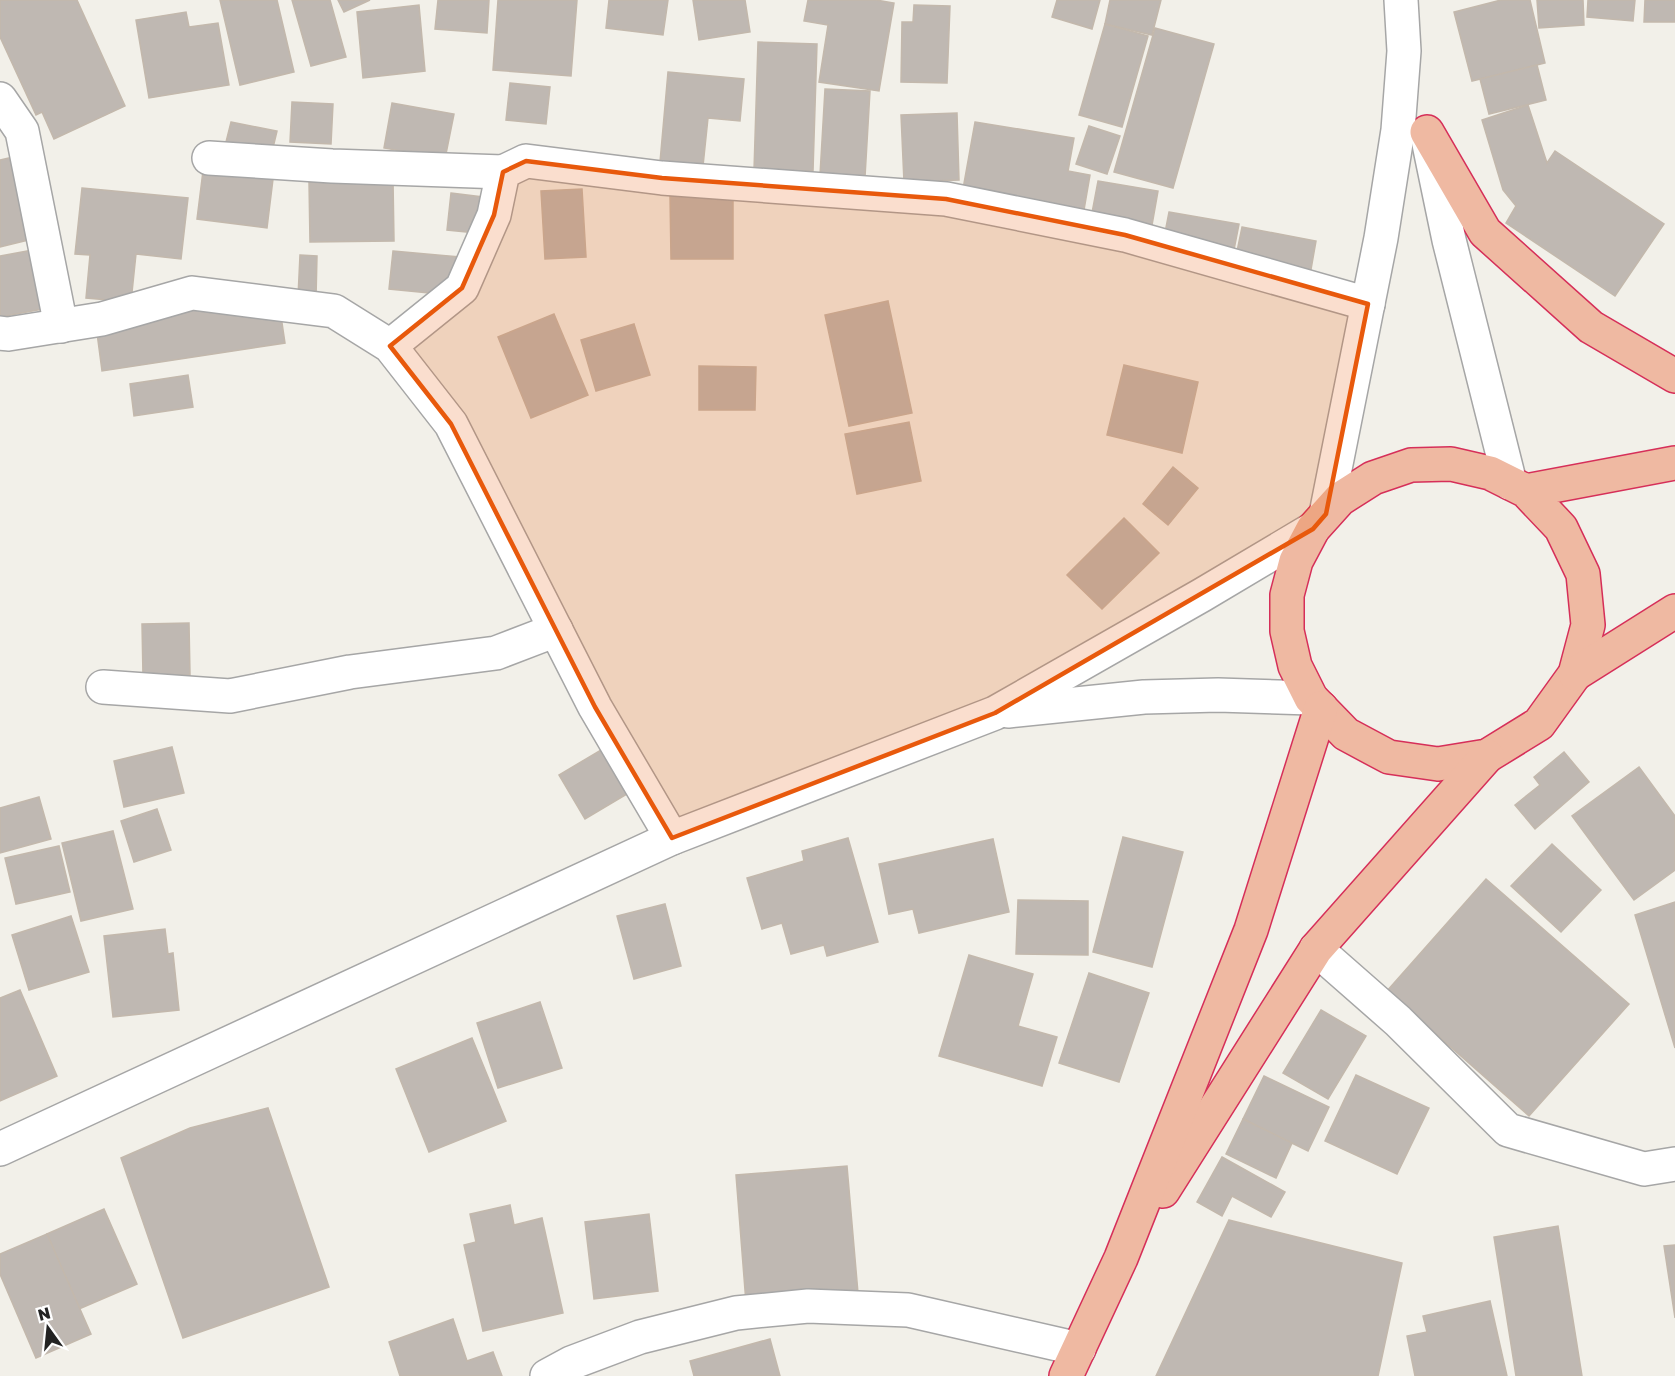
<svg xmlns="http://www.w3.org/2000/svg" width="1675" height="1376" viewBox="0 0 1675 1376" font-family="'Golos Text',sans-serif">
<rect width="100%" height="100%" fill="#f2f0e9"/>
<g fill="#bfb8b2" stroke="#c3b8ac" stroke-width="1.5">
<path d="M0 0H77L125 106 54 139 42 112 36 115 0 37Z"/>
<path d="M220 0H277L294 72 240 85Z"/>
<path d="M292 0H330L346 57 311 66Z"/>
<path d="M338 0H370L344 12Z"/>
<path d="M438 0H489L487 33 435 29Z"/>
<path d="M498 0H577L571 76 493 70Z"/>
<path d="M609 0H668L663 35 606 28Z"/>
<path d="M693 0H745L750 32 699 40Z"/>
<path d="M808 0H876L894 3 879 91 819 82 828 25 804 21Z"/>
<path d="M1057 0H1100L1092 29 1052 17Z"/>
<path d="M1110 0H1161L1152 35 1105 24Z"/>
<path d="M1501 0H1530L1545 63 1472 81 1454 12Z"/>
<path d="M1537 0H1583L1584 25 1539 28Z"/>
<path d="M1588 0H1635L1633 21 1587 17Z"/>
<path d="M1645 0H1675V22H1644Z"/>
<path d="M419 5 425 71 363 78 357 12Z"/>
<path d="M914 5 950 6 947 83 901 82 902 22H913Z"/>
<path d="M186 12 189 27 218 23 229 85 149 98 136 20Z"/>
<path d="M1105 24 1148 36 1122 127 1079 115Z"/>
<path d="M1155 28 1214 44 1173 188 1114 172Z"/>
<path d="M758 42 817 44 813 171 754 170Z"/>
<path d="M1537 65 1546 100 1489 114 1480 79Z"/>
<path d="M668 72 744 79 740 121 708 118 703 166 660 162Z"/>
<path d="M510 83 550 87 546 124 506 120Z"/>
<path d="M825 89 870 91 865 177 820 175Z"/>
<path d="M292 102 333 104 331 144 290 142Z"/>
<path d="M392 103 454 114 445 159 384 148Z"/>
<path d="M1528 105 1547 163 1555 151 1664 224 1615 296 1506 223 1516 206 1503 190 1482 120Z"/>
<path d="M957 113 959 180 904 182 901 115Z"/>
<path d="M231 122 277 131 271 156 225 146Z"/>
<path d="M975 122 1074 138 1068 171 1090 175 1084 210 963 189Z"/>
<path d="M1089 126 1120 136 1107 174 1076 164Z"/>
<path d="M22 155 41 237 0 247V160Z"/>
<path d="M204 163 274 171 267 228 197 219Z"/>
<path d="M393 180 394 241 310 242 309 182Z"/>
<path d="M1098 181 1158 191 1152 225 1092 213Z"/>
<path d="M82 188 188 198 181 259 136 254 131 302 86 298 90 255 75 254Z"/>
<path d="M582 189 586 257 545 259 541 191Z"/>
<path d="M451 193 491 198 486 234 447 230Z"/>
<path d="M733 193V259H671L670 194Z"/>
<path d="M1169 212 1239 224 1233 255 1163 243Z"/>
<path d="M1242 227 1316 241 1310 275 1235 261Z"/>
<path d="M44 248 49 308 0 317V256Z"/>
<path d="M393 251 471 258 469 287 440 284 439 294 389 289Z"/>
<path d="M300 255 317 256 316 298 298 297Z"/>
<path d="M278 296 285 343 102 371 97 333 125 319Z"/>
<path d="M888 301 912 413 849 426 825 315Z"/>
<path d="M554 314 588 395 531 418 498 337Z"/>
<path d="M634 324 650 375 596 391 581 340Z"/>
<path d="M1124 365 1198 382 1182 453 1107 435Z"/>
<path d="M699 366 756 367 755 410H699Z"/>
<path d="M188 375 193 407 134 416 130 384Z"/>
<path d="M909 422 921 481 857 494 845 434Z"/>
<path d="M1173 467 1198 488 1168 525 1143 504Z"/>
<path d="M1124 518 1159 553 1102 609 1067 575Z"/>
<path d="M189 623 190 675 143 676 142 624Z"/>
<path d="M172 747 184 793 124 807 114 761Z"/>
<path d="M601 750 627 794 585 819 559 775Z"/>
<path d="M1564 752 1589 782 1535 829 1515 805 1540 785 1534 777Z"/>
<path d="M1639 767 1675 816V870L1634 900 1572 816Z"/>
<path d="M39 797 51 839 0 853V808Z"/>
<path d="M157 809 171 850 134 862 121 821Z"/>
<path d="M113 831 133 909 81 921 62 843Z"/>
<path d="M1123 837 1183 852 1152 967 1093 952Z"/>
<path d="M848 838 878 942 827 956 824 945 791 954 782 923 762 929 747 878 804 861 802 851Z"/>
<path d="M993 839 1009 912 919 933 913 909 889 914 879 864Z"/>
<path d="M1552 844 1601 890 1561 932 1511 886Z"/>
<path d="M59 846 70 892 16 904 5 858Z"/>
<path d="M1486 879 1629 1004 1529 1116 1387 991Z"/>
<path d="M1018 900 1088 901V955L1016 954Z"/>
<path d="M1675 902V1048L1635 915Z"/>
<path d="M665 904 681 966 634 979 617 916Z"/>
<path d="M71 916 89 972 29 990 12 935Z"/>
<path d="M165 929 168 954 173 953 179 1010 113 1017 104 936Z"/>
<path d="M969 955 1033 974 1018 1026 1057 1037 1042 1086 939 1056Z"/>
<path d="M1089 973 1149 993 1119 1082 1059 1063Z"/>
<path d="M20 990 57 1076 0 1101V998Z"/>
<path d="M540 1002 562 1068 498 1088 477 1023Z"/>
<path d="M1321 1010 1366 1036 1328 1099 1283 1073Z"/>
<path d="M472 1038 506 1121 429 1152 396 1069Z"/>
<path d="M1356 1075 1429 1108 1397 1174 1325 1141Z"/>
<path d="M1264 1076 1329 1107 1308 1151 1243 1119Z"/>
<path d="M268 1108 329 1287 183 1338 121 1158 190 1128Z"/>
<path d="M1243 1119 1292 1143 1276 1178 1226 1154Z"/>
<path d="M1222 1157 1285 1192 1271 1217 1232 1196 1222 1216 1197 1202Z"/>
<path d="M847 1166 858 1293 746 1303 736 1175Z"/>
<path d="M510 1205 514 1225 542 1218 563 1313 483 1331 464 1245 476 1242 470 1214Z"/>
<path d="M104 1209 137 1284 79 1309 47 1234Z"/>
<path d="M649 1214 658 1291 594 1299 585 1222Z"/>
<path d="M1229 1220 1402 1263 1378 1376H1156Z"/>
<path d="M1558 1226 1582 1376H1516L1494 1237Z"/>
<path d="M47 1234 91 1334 36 1358 0 1274V1254Z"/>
<path d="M1675 1245V1318L1664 1246Z"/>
<path d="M1490 1301 1507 1376H1415L1407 1336 1427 1332 1423 1316Z"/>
<path d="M453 1319 467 1361 493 1352 502 1376H400L389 1342Z"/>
<path d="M770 1339 780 1376H694L690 1361Z"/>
</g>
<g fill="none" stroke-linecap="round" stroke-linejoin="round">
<defs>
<g id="minor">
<path d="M0 99 22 131 61 326"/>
<path d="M1428 139 1449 240 1510 483"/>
<path d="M209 158 332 166 503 172"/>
<path d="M0 333 8 334 102 319 192 293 334 311 390 346 451 424 595 707 672 838"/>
<path d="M390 346 462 288 494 215 503 172 526 161 662 178 946 199 1125 235 1368 304"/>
<path d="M1326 514 1381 238 1398 130 1404 51 1401 0"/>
<path d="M103 687 230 696 350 672 496 653 556 630"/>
<path d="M1316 949 1398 1021 1508 1130 1644 1169 1675 1164"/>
<path d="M547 1376 571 1363 640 1337 736 1313 808 1306 908 1310 1079 1349"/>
</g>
<g id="tertiary">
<path d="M1008 711 1144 697 1218 695 1311 698"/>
<path d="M0 1149 672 838 995 713 1202 595 1313 529"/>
</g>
<g id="trunk">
<path d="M1427 132 1485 232 1591 327 1675 376"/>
<path d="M1526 491 1561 528 1583 574 1588 625 1575 674 1539 724 1487 756 1438 764 1389 757 1346 734 1311 698 1295 666 1287 631V595L1296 561 1313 529 1340 499 1373 478 1411 465 1451 464 1490 473 1526 491 1675 463"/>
<path d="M1575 674 1675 611"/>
<path d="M1163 1191 1316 949 1487 756"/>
<path d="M1066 1376 1121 1258 1251 930 1321 708"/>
</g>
</defs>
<use href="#minor" stroke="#a6a6a6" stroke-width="36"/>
<use href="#tertiary" stroke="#a6a6a6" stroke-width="36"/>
<use href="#trunk" stroke="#d62f59" stroke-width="36"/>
<use href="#minor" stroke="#fff" stroke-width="33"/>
<use href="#tertiary" stroke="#fff" stroke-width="33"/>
<use href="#trunk" stroke="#efb9a2" stroke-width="33"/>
</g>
<path fill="#e8590c" fill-opacity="0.2" stroke="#e8590c" stroke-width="4.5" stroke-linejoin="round" d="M526 161 662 178 946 199 1125 235 1368 304 1326 514 1313 529 995 713 672 838 595 707 451 424 390 346 462 288 494 215 503 172Z"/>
<g transform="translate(48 1328) rotate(345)" stroke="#ffffff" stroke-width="4.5" paint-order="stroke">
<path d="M0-4.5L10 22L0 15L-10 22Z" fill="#222222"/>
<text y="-9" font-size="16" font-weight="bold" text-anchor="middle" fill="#222222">N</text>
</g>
</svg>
